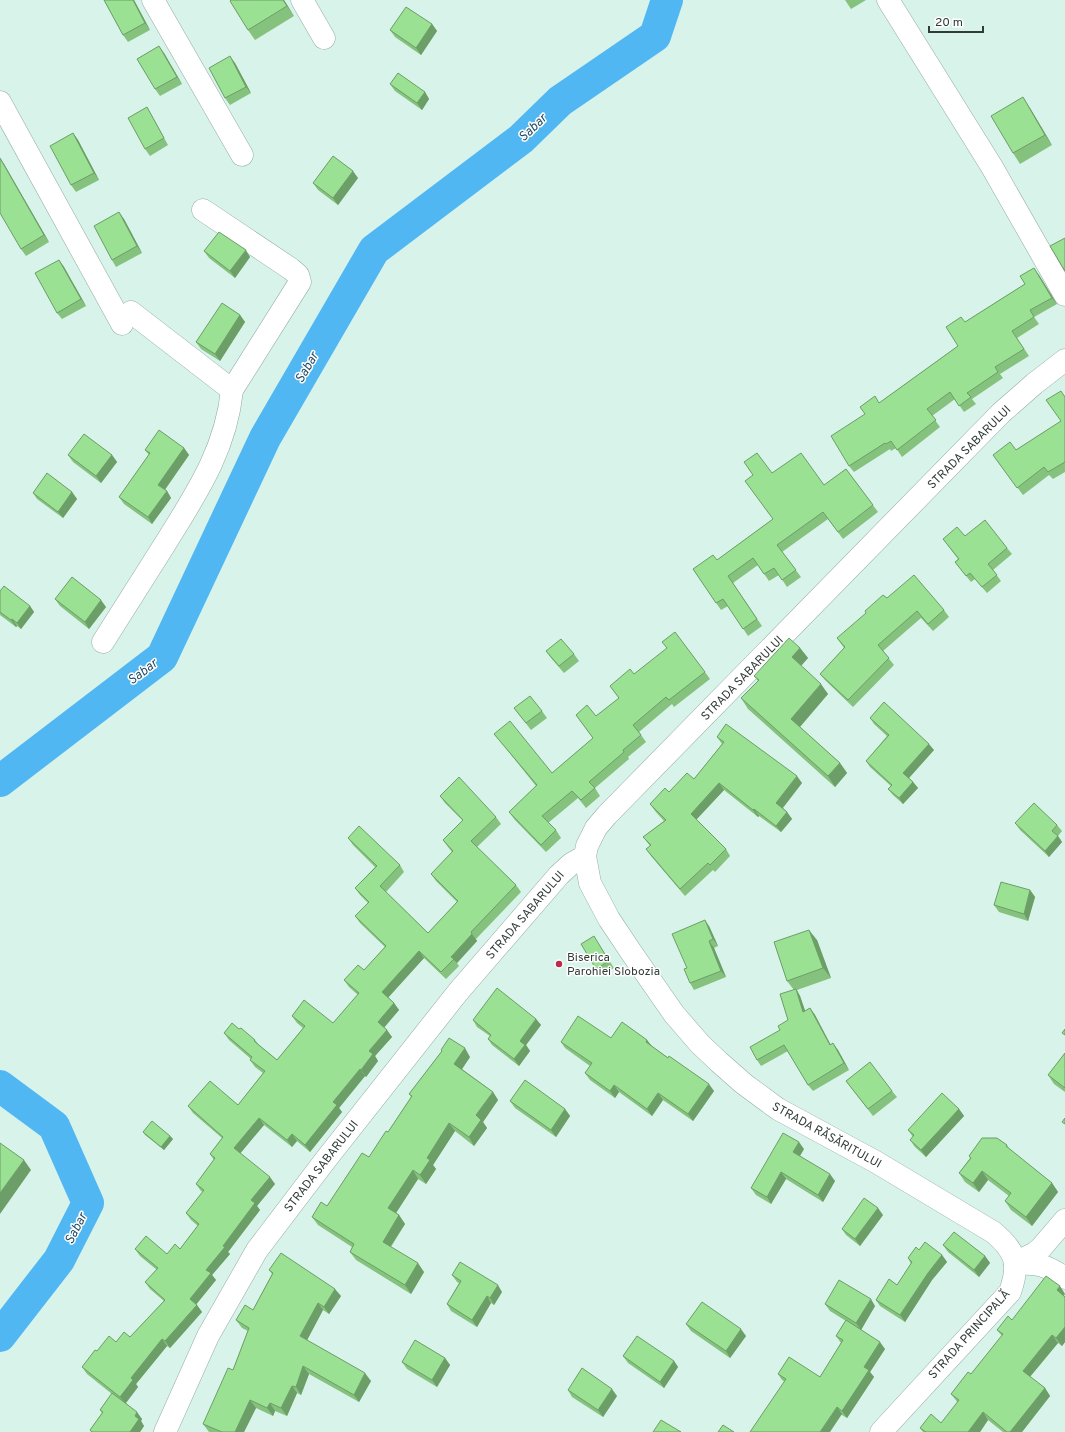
<svg xmlns="http://www.w3.org/2000/svg" width="1065" height="1432" viewBox="0 0 1065 1432" font-family="Overpass,sans-serif">
<rect width="100%" height="100%" fill="#d8f3ea"/>
<g fill="none" stroke-linecap="round" stroke-linejoin="round">
<g stroke="#51b7f2" stroke-width="32">
<path d="M0 781 162 657 265 438 374 250 521 139 560 101 655 36 667 0"/>
<path d="M0 1086 54 1126 88 1203 59 1260 0 1336"/>
</g>
<defs>
<g id="minor">
<path d="M153 0 242 155"/>
<path d="M302 0 324 38"/>
<path d="M888 0 992 167 1065 295"/>
<path d="M0 102 122 324"/>
<path d="M131 312 232 390"/>
<path d="M103 642C124 609 144 577 165 544 196 494 226 450 232 390L300 282 298 275 291 269 203 210"/>
<path d="M1015 1263 1035 1253 1041 1248 1065 1220"/>
<path d="M1015 1263C1039 1264 1045 1264 1065 1278"/>
<path d="M165 1432 208 1336 257 1250 327 1158 458 992 559 875 571 864 585 856"/>
</g>
<path id="major" d="M881 1432 1010 1292C1020 1264 1016 1251 993 1232L876 1162 778 1109 744 1084 719 1062 700 1044 674 1014 631 952 609 919 590 883 585 856 587 846 596 828 607 815 1001 413 1034 384 1065 360"/>
</defs>
<use href="#minor" stroke="#93aca4" stroke-width="23"/>
<use href="#major" stroke="#93aca4" stroke-width="23"/>
<use href="#minor" stroke="#fff" stroke-width="22"/>
<use href="#major" stroke="#fff" stroke-width="22"/>
</g>
<g fill="#85c27e">
<path d="M104 0H134L150 30 128 42 123 35Z"/>
<path d="M231 0H284L294 16 255 40 248 30Z"/>
<path d="M845 0H866L851 9Z"/>
<path d="M432 24 437 31 421 55 395 37 390 30Z"/>
<path d="M164 53 182 84 160 96 155 89Z"/>
<path d="M235 63 251 93 230 105 225 98Z"/>
<path d="M390 84 425 92 429 99 422 110 395 91Z"/>
<path d="M1030 108 1052 145 1020 164 1013 153Z"/>
<path d="M151 114 168 145 150 156 145 149Z"/>
<path d="M73 133 78 140 99 180 76 192 71 185Z"/>
<path d="M0 158 4 164 49 242 26 256 21 249Z"/>
<path d="M358 178 338 205 318 190 313 183Z"/>
<path d="M124 219 142 253 116 267 112 260Z"/>
<path d="M204 251 250 257 235 278 209 258Z"/>
<path d="M59 260 64 267 86 306 62 319 57 313Z"/>
<path d="M1039 275 1057 304 1034 317 1039 324 1017 338 1029 356 1000 374 1003 378 972 399 976 404 964 412 955 399 932 416 940 427 902 457 896 448 891 451 890 449 854 472 849 466 865 414 879 403 958 346 965 322Z"/>
<path d="M240 315 245 322 220 361 201 349 196 342Z"/>
<path d="M1065 396V472L1053 479 1049 475 1023 495 998 462 1016 450 1061 421Z"/>
<path d="M184 448 189 455 165 490 167 491 171 498 152 524 124 504 119 497 149 455 145 450Z"/>
<path d="M68 455H112L117 462 101 483 73 462Z"/>
<path d="M846 469 878 512 843 539 828 519 782 552 801 577 787 587 779 575 769 581 758 565 733 583 762 626 748 636 728 606 721 610 693 569 717 560 773 519 753 475 772 473 824 485Z"/>
<path d="M72 492 77 499 63 518 37 499 33 493Z"/>
<path d="M965 536 1007 548 1012 554 993 570 1001 581 987 593 975 579 971 582 955 562 958 559 943 539Z"/>
<path d="M0 591 30 606 34 612 21 629 17 626 16 627 0 615Z"/>
<path d="M887 598 944 610 949 617 933 631 921 618 883 651 894 665 853 707 825 680 820 674 844 648 837 638Z"/>
<path d="M55 599 106 607 89 629 60 606Z"/>
<path d="M800 648 808 658 801 666 828 694 800 727 840 763 847 773 835 787 748 709 741 698 758 681 754 676Z"/>
<path d="M546 651 574 654 579 661 564 673 551 658Z"/>
<path d="M705 672 710 679 674 707 672 704 639 732 646 742 628 757 629 759 595 788 600 796 586 808 578 798 548 823 556 830 561 838 546 852 515 820 509 812 536 786 500 741 494 734 552 773 593 738 576 715 596 716 619 698 610 686 634 674Z"/>
<path d="M514 708 542 711 547 718 531 730Z"/>
<path d="M870 718 934 750 909 778 913 782 918 788 903 804 893 795 888 789 891 786 870 767 866 761 887 736 874 724Z"/>
<path d="M717 737 802 783 783 808 787 812 792 819 781 832 759 816 758 817 724 790 696 820 726 849 730 856 715 872 713 870 685 896 651 856 646 849 650 846 643 837 664 821 655 811 650 804 669 792 694 779 722 744Z"/>
<path d="M440 796 496 817 501 824 477 847 516 885 521 892 476 939 477 941 457 963 459 966 446 979 424 958 388 997 394 1003 399 1010 384 1027 392 1037 375 1056 378 1061 366 1077 365 1076 339 1108 342 1112 310 1152 297 1141 292 1147 264 1125 240 1153 275 1184 257 1206 260 1210 228 1252 230 1254 212 1275 216 1280 196 1304 202 1312 170 1348 167 1346 136 1384 138 1387 126 1403 142 1419 141 1421 144 1426 140 1432H91L90 1430 102 1413 100 1410 112 1394 87 1374 82 1367 97 1351 116 1342 130 1337 164 1301 150 1289 145 1282 157 1270 140 1256 135 1249 167 1254 180 1249 198 1226 191 1220 186 1213 203 1192 201 1191 196 1184 214 1160 210 1154 222 1138 193 1113 188 1106 238 1105 263 1073 255 1067 250 1060 251 1059 229 1040 224 1033 239 1029 255 1040 259 1045 277 1060 303 1028 297 1023 292 1016 333 1023 358 995 349 987 344 980 364 970 385 947 360 923 355 916 368 903 360 895 355 888 375 867 353 845 348 838 400 865 404 872 386 892 428 933 457 902 436 881 431 874 452 852 448 847 443 840 463 821 445 803Z"/>
<path d="M1015 823 1057 825 1062 831 1058 836 1062 842 1049 857 1020 830Z"/>
<path d="M1030 890 1035 897 1028 921 999 912 994 905Z"/>
<path d="M709 926 718 946 714 948 726 977 694 990 690 983Z"/>
<path d="M817 940 831 978 797 990 800 996 805 1011 810 1008 815 1015 830 1044 838 1050 849 1070 813 1091 808 1085 788 1051 761 1066 757 1060 788 1020 794 990 787 981Z"/>
<path d="M598 943 614 968 601 976 596 969Z"/>
<path d="M536 1019 541 1025 526 1045 530 1051 519 1066 492 1045 488 1039 490 1036 477 1027 473 1020Z"/>
<path d="M611 1038 647 1040 652 1046 714 1091 693 1121 663 1100 652 1116 619 1092 615 1098 590 1080 585 1073 590 1066 565 1048 561 1042Z"/>
<path d="M441 1050 470 1057 462 1069 493 1092 498 1100 483 1122 487 1128 474 1146 455 1131 433 1165 436 1169 426 1184 418 1179 396 1213 399 1215 405 1224 391 1247 424 1272 411 1294 356 1260 350 1252 352 1247 318 1225 312 1217 327 1206 369 1157 388 1132 411 1097 409 1094 442 1051Z"/>
<path d="M1065 1053V1092L1054 1084 1048 1075Z"/>
<path d="M846 1081 892 1091 897 1097 873 1116Z"/>
<path d="M510 1101 565 1109 570 1116 556 1137 515 1108Z"/>
<path d="M959 1109 964 1116 926 1157 915 1147 910 1140 913 1137 908 1130Z"/>
<path d="M143 1132 170 1136 173 1139 164 1150 145 1135Z"/>
<path d="M1007 1145 1010 1150 1052 1183 1058 1192 1032 1226 1011 1210 1005 1201 1009 1196 988 1180 979 1192 965 1182 959 1173 970 1158 969 1156Z"/>
<path d="M804 1149 800 1156 835 1181 823 1202 786 1179 771 1204 756 1195 751 1188Z"/>
<path d="M883 1215 860 1246 846 1235 842 1229Z"/>
<path d="M943 1245 985 1256 990 1263 979 1277 948 1252Z"/>
<path d="M919 1250 942 1255 947 1262 932 1280 905 1322 880 1306 876 1300 897 1285 911 1264 908 1258Z"/>
<path d="M269 1270 341 1296 329 1314 323 1310 307 1340 371 1381 359 1402 309 1374 301 1395 297 1393 287 1416 275 1411 273 1416 256 1408 244 1432H209L203 1424 233 1370 248 1331 242 1328 236 1320 253 1310 272 1274Z"/>
<path d="M452 1275 502 1292 494 1305 491 1303 477 1327 451 1311 447 1304 459 1283 457 1282Z"/>
<path d="M1065 1294 1064 1296 1065 1297V1342L1062 1346 1058 1343 1030 1377 1045 1388 1050 1396 1022 1432H1003L988 1420 980 1432H923L920 1428 941 1423 958 1403 951 1394 971 1374 1002 1336 997 1330 1012 1320Z"/>
<path d="M825 1304 875 1306 861 1330 885 1349 870 1372 874 1377 847 1418 782 1380 778 1374 820 1377 841 1343 836 1336 846 1321 830 1311Z"/>
<path d="M686 1324 746 1336 730 1358 691 1331Z"/>
<path d="M623 1356 674 1361 678 1367 664 1388 628 1363Z"/>
<path d="M445 1358 450 1365 437 1387 407 1369 402 1362Z"/>
<path d="M568 1390 617 1396 603 1417 572 1397Z"/>
</g>
<g fill="#6c9e67">
<path d="M133 0H134L150 30 145 23Z"/>
<path d="M283 0H284L294 16 287 6Z"/>
<path d="M432 24 437 31 421 55 416 48Z"/>
<path d="M159 46 164 53 182 84 177 77Z"/>
<path d="M230 56 235 63 251 93 246 87Z"/>
<path d="M425 92 429 99 422 110 417 103Z"/>
<path d="M1023 97 1030 108 1052 145 1045 135Z"/>
<path d="M73 133 78 140 99 180 94 173Z"/>
<path d="M0 158 4 164 49 242 44 235Z"/>
<path d="M353 171 358 178 338 205 333 198Z"/>
<path d="M119 212 124 219 142 253 137 246Z"/>
<path d="M246 250 250 257 235 278 230 271Z"/>
<path d="M59 260 64 267 86 306 81 299Z"/>
<path d="M1034 268 1039 275 1057 304 1052 298Z"/>
<path d="M240 315 245 322 220 361 215 354Z"/>
<path d="M184 448 189 455 163 492 158 485Z"/>
<path d="M112 455 117 462 101 483 96 476Z"/>
<path d="M167 491 171 498 152 524 148 517Z"/>
<path d="M72 492 77 499 63 518 58 512Z"/>
<path d="M101 600 106 607 89 629 85 622Z"/>
<path d="M30 606 34 612 21 629 17 623Z"/>
<path d="M12 619 17 626 16 627 11 620Z"/>
<path d="M800 648 808 658 799 668 792 657Z"/>
<path d="M821 684 828 694 798 729 791 719Z"/>
<path d="M929 744 934 750 908 779 903 773Z"/>
<path d="M840 763 847 773 835 787 828 776Z"/>
<path d="M797 776 802 783 781 810 776 803Z"/>
<path d="M913 782 918 788 903 804 899 798Z"/>
<path d="M719 783 724 790 695 821 691 814Z"/>
<path d="M754 809 759 816 758 817 753 810Z"/>
<path d="M787 812 792 819 781 832 776 826Z"/>
<path d="M1058 836 1062 842 1049 857 1045 851Z"/>
<path d="M1030 890 1035 897 1028 921 1024 914Z"/>
<path d="M705 920 709 926 718 946 713 939Z"/>
<path d="M809 930 817 940 831 978 823 968Z"/>
<path d="M472 934 477 941 457 963 451 957Z"/>
<path d="M709 941 714 948 726 977 721 971Z"/>
<path d="M419 951 424 958 387 999 382 992Z"/>
<path d="M796 989 800 996 808 1019 803 1012Z"/>
<path d="M394 1003 399 1010 383 1029 378 1022Z"/>
<path d="M810 1008 815 1015 834 1051 830 1045Z"/>
<path d="M536 1019 541 1025 526 1045 530 1051 519 1066 514 1059 520 1041Z"/>
<path d="M387 1030 392 1037 375 1056 378 1061 366 1077 361 1070 369 1051Z"/>
<path d="M647 1040 652 1047 646 1042Z"/>
<path d="M833 1043 838 1050 849 1070 844 1063Z"/>
<path d="M465 1048 470 1057 460 1072 454 1064Z"/>
<path d="M360 1069 365 1076 339 1108 342 1112 310 1152 305 1145 333 1102Z"/>
<path d="M709 1084 714 1091 693 1121 688 1114Z"/>
<path d="M614 1085 619 1092 615 1098 610 1091Z"/>
<path d="M493 1092 498 1100 483 1122 487 1128 474 1146 469 1137 476 1115Z"/>
<path d="M658 1093 663 1100 652 1116 647 1109Z"/>
<path d="M565 1109 570 1116 556 1137 551 1130Z"/>
<path d="M959 1109 964 1116 926 1157 921 1150Z"/>
<path d="M259 1118 264 1125 239 1155 234 1148Z"/>
<path d="M449 1123 455 1131 433 1165 436 1169 426 1184 420 1175 427 1158Z"/>
<path d="M292 1134 297 1141 292 1147 287 1140Z"/>
<path d="M170 1136 173 1139 164 1150 161 1147Z"/>
<path d="M799 1142 804 1149 798 1159 793 1152Z"/>
<path d="M24 1160 31 1170 0 1214V1193Z"/>
<path d="M413 1170 418 1179 394 1216 388 1208Z"/>
<path d="M982 1171 988 1180 979 1192 973 1183Z"/>
<path d="M781 1172 786 1179 771 1204 767 1197Z"/>
<path d="M830 1174 835 1181 823 1202 818 1195Z"/>
<path d="M270 1177 275 1184 257 1206 260 1210 228 1252 230 1254 212 1275 216 1280 195 1306 190 1299 206 1270 223 1246 251 1200Z"/>
<path d="M1052 1183 1058 1192 1032 1226 1026 1217Z"/>
<path d="M878 1208 883 1215 860 1246 855 1239Z"/>
<path d="M399 1215 405 1224 388 1250 383 1242Z"/>
<path d="M942 1255 947 1262 932 1280 905 1322 900 1315 928 1273Z"/>
<path d="M985 1256 990 1263 979 1277 974 1270Z"/>
<path d="M418 1263 424 1272 411 1294 405 1285Z"/>
<path d="M498 1285 502 1292 494 1305 490 1298Z"/>
<path d="M1060 1286 1065 1294 1062 1298 1057 1290Z"/>
<path d="M335 1289 341 1296 329 1314 324 1307Z"/>
<path d="M487 1296 491 1303 477 1327 472 1320Z"/>
<path d="M871 1299 875 1306 861 1330 856 1323Z"/>
<path d="M318 1303 323 1310 305 1344 300 1336Z"/>
<path d="M197 1305 202 1312 170 1348 165 1341Z"/>
<path d="M1065 1327V1342L1062 1346 1056 1338Z"/>
<path d="M741 1329 746 1336 730 1358 726 1351Z"/>
<path d="M1052 1335 1058 1343 1028 1379 1023 1371Z"/>
<path d="M162 1339 167 1346 136 1384 138 1387 125 1404 120 1397 131 1378Z"/>
<path d="M880 1342 885 1349 870 1372 874 1377 847 1418 842 1411 864 1367Z"/>
<path d="M445 1358 450 1365 437 1387 432 1380Z"/>
<path d="M674 1361 678 1367 664 1388 660 1382Z"/>
<path d="M303 1366 309 1374 301 1395 296 1387Z"/>
<path d="M365 1373 371 1381 359 1402 354 1395Z"/>
<path d="M292 1386 297 1393 287 1416 281 1408Z"/>
<path d="M1045 1388 1050 1396 1022 1432H1010Z"/>
<path d="M612 1389 617 1396 603 1417 598 1410Z"/>
<path d="M250 1400 256 1408 244 1432H235Z"/>
<path d="M270 1403 275 1411 273 1416 267 1408Z"/>
<path d="M837 1407 842 1414 830 1432H820Z"/>
<path d="M137 1412 142 1419 141 1421 144 1426 140 1432H130L135 1416Z"/>
<path d="M983 1412 988 1420 980 1432H968Z"/>
</g>
<g fill="#9be193" stroke="#6c9e67">
<path d="M104 0H133L145 23 123 35Z"/>
<path d="M231 0H283L287 6 248 30 230 1Z"/>
<path d="M406 7 432 24 416 48 390 30Z"/>
<path d="M159 46 177 77 155 89 137 59Z"/>
<path d="M230 56 246 87 225 98 209 68Z"/>
<path d="M398 73 425 92 417 103 390 84Z"/>
<path d="M1023 97 1045 135 1013 153 991 116Z"/>
<path d="M147 107 164 138 145 149 128 118Z"/>
<path d="M73 133 94 173 71 185 50 146Z"/>
<path d="M333 156 353 171 333 198 313 183Z"/>
<path d="M0 158 44 235 21 249 0 213Z"/>
<path d="M119 212 137 246 112 260 94 226Z"/>
<path d="M219 232 246 250 230 271 204 251Z"/>
<path d="M1065 238V271L1050 246Z"/>
<path d="M59 260 81 299 57 313 35 273Z"/>
<path d="M1034 268 1052 298 1030 310 1034 317 1012 331 1024 349 995 367 998 372 967 393 971 397 959 406 950 392 927 409 936 420 897 450 891 441 886 444 885 443 849 466 831 436 865 414 860 407 875 396 879 403 958 346 946 327 961 317 965 322 1025 284 1020 276Z"/>
<path d="M222 303 240 315 215 354 196 342Z"/>
<path d="M1061 391 1065 397V462L1048 472 1044 467 1017 488 993 455 1010 442 1016 450 1061 421 1046 400Z"/>
<path d="M159 430 184 448 158 485 167 491 148 517 119 497 150 453 145 450Z"/>
<path d="M84 434 112 455 96 476 68 455Z"/>
<path d="M757 453 772 473 801 453 824 485 846 469 873 505 838 532 823 512 777 545 796 570 782 580 774 568 764 574 753 558 728 576 757 619 743 629 723 599 716 603 693 569 713 555 717 560 773 519 745 481 753 475 744 462Z"/>
<path d="M47 473 72 492 58 512 33 493Z"/>
<path d="M985 520 1007 548 988 564 997 575 982 587 970 573 966 576 955 562 959 559 943 539 957 527 965 536Z"/>
<path d="M914 575 944 610 928 624 917 611 878 645 889 658 848 700 820 674 845 647 837 638 866 613 865 611 883 595 887 598Z"/>
<path d="M72 577 101 600 85 622 55 599Z"/>
<path d="M4 586 30 606 17 623 12 619 11 620 0 612V591Z"/>
<path d="M675 632 705 672 669 700 666 697 633 725 641 735 623 750 624 752 589 782 595 788 581 800 572 791 542 816 556 830 541 845 509 812 537 785 494 734 510 721 552 773 593 738 576 715 587 705 596 716 619 698 610 686 630 669 634 674 667 648 662 642Z"/>
<path d="M789 638 800 648 792 657 821 684 791 719 840 763 828 776 741 698 759 680 754 676Z"/>
<path d="M561 639 574 654 559 666 546 651Z"/>
<path d="M530 696 542 711 526 723 514 708Z"/>
<path d="M884 702 929 744 903 773 913 782 899 798 888 789 892 785 866 761 889 735 870 718Z"/>
<path d="M726 724 797 776 776 803 787 812 776 826 754 809 753 810 719 783 691 814 726 849 710 865 708 863 680 889 646 849 651 845 643 837 666 820 650 804 665 788 669 792 687 773 694 779 724 742 717 737Z"/>
<path d="M459 777 496 817 471 841 516 885 471 932 472 934 451 957 454 959 441 972 419 951 382 992 394 1003 378 1022 387 1030 369 1051 373 1054 361 1070 360 1069 333 1102 337 1105 305 1145 292 1134 287 1140 259 1118 234 1148 270 1177 251 1200 255 1203 223 1246 225 1247 206 1270 211 1273 190 1299 197 1305 165 1341 162 1339 131 1378 133 1380 120 1397 82 1367 95 1350 97 1351 109 1336 116 1342 124 1332 130 1337 165 1300 145 1282 158 1268 135 1249 146 1236 167 1254 175 1244 180 1249 199 1224 186 1213 204 1190 196 1184 215 1158 210 1154 223 1137 188 1106 210 1081 238 1105 265 1071 250 1060 252 1057 224 1033 232 1023 239 1029 241 1028 255 1040 254 1041 277 1060 305 1026 292 1016 304 1000 333 1023 359 993 344 980 358 965 364 970 386 946 355 916 369 902 355 888 377 866 348 838 359 826 400 865 380 886 428 933 458 901 431 874 453 851 443 840 463 820 440 796Z"/>
<path d="M1034 803 1057 825 1052 831 1058 836 1045 851 1015 823Z"/>
<path d="M1001 882 1030 890 1024 914 994 905Z"/>
<path d="M705 920 713 939 709 941 721 971 690 983 684 969 687 968 672 934Z"/>
<path d="M809 930 823 968 787 981 774 942Z"/>
<path d="M594 936 609 961 596 969 581 944Z"/>
<path d="M497 988 536 1019 520 1041 525 1045 514 1059 488 1039 491 1035 473 1020Z"/>
<path d="M796 989 803 1012 810 1008 830 1045 833 1043 844 1063 808 1085 784 1045 757 1060 750 1047 780 1030 778 1026 788 1020 780 994Z"/>
<path d="M578 1016 611 1038 622 1022 647 1040 646 1042 668 1058 669 1056 709 1084 688 1114 658 1093 647 1109 614 1085 610 1091 585 1073 592 1063 561 1042Z"/>
<path d="M1065 1029V1035L1062 1033Z"/>
<path d="M449 1038 465 1048 454 1064 493 1092 476 1115 481 1120 469 1137 449 1123 427 1158 430 1160 420 1175 413 1170 388 1208 399 1215 383 1242 418 1263 405 1285 350 1252 354 1244 312 1217 321 1202 327 1206 362 1153 369 1157 386 1131 388 1132 412 1096 409 1094 442 1051 441 1050Z"/>
<path d="M1065 1053V1088L1048 1075Z"/>
<path d="M870 1062 892 1091 868 1109 846 1081Z"/>
<path d="M525 1080 565 1109 551 1130 510 1101Z"/>
<path d="M942 1093 959 1109 921 1150 910 1140 914 1135 908 1130Z"/>
<path d="M1065 1118V1124L1062 1122Z"/>
<path d="M152 1121 170 1136 161 1147 143 1132Z"/>
<path d="M783 1133 799 1142 793 1152 830 1174 818 1195 781 1172 767 1197 751 1188Z"/>
<path d="M982 1138H997L1007 1145 1006 1146 1052 1183 1026 1217 1005 1201 1011 1193 982 1171 973 1183 959 1173 971 1158 969 1156Z"/>
<path d="M0 1143 24 1160 0 1193Z"/>
<path d="M864 1198 878 1208 855 1239 842 1229Z"/>
<path d="M954 1232 985 1256 974 1270 943 1245Z"/>
<path d="M925 1242 942 1255 928 1273 900 1315 876 1300 889 1279 897 1285 912 1262 908 1258 916 1247 919 1250Z"/>
<path d="M281 1253 335 1289 324 1307 318 1303 300 1336 365 1373 354 1395 303 1366 296 1387 292 1386 281 1408 270 1403 267 1408 250 1400 235 1432H222L203 1424 228 1368 233 1370 249 1328 236 1320 245 1305 253 1310 273 1273 269 1270Z"/>
<path d="M460 1262 498 1285 490 1298 487 1296 472 1320 447 1304 461 1281 452 1275Z"/>
<path d="M1046 1276 1060 1286 1057 1290 1065 1297V1327L1056 1338 1052 1335 1023 1371 1045 1388 1010 1432H1007L983 1412 968 1432H926L920 1428 931 1414 941 1423 959 1400 951 1394 968 1372 971 1374 1003 1334 997 1330 1008 1316 1012 1320Z"/>
<path d="M839 1280 871 1299 856 1323 825 1304Z"/>
<path d="M702 1302 741 1329 726 1351 686 1324Z"/>
<path d="M846 1320 880 1342 864 1367 869 1370 842 1411 837 1407 820 1432H750L786 1379 778 1374 789 1357 820 1377 843 1340 836 1336Z"/>
<path d="M637 1336 674 1361 660 1382 623 1356Z"/>
<path d="M415 1340 445 1358 432 1380 402 1362Z"/>
<path d="M582 1368 612 1389 598 1410 568 1390Z"/>
<path d="M112 1393 137 1412 135 1416 139 1419 130 1432H92L90 1430 103 1412 100 1410Z"/>
<path d="M661 1420 681 1432H653Z"/>
<path d="M723 1425 734 1432H718Z"/>
</g>
<circle fill="#bc2c4a" stroke="#fff" stroke-width="1.5" cx="559" cy="964" r="4"/>
<g text-anchor="middle" stroke-width="3" stroke-linejoin="round" paint-order="stroke">
<g font-size="12" fill="#313b38" stroke="#fff">
<text transform="translate(969 447) rotate(-45)" y="4">STRADA SABARULUI</text>
<text transform="translate(742 678) rotate(-46)" y="4">STRADA SABARULUI</text>
<text transform="translate(525 915) rotate(-49)" y="4">STRADA SABARULUI</text>
<text transform="translate(827 1135) rotate(29)" y="4">STRADA RĂSĂRITULUI</text>
<text transform="translate(321 1166) rotate(-52)" y="4">STRADA SABARULUI</text>
<text transform="translate(969 1334) rotate(-48)" y="4">STRADA PRINCIPALĂ</text>
</g>
<g font-size="12" fill="#313b38" stroke="#fff" text-anchor="start">
<text x="567" y="961">Biserica<tspan x="567" dy="14">Parohiei Slobozia</tspan></text>
</g>
<g font-size="13" font-style="italic" fill="#224b64" stroke="#fff">
<text transform="translate(532 127) rotate(-44)" y="5">Sabar</text>
<text transform="translate(306 367) rotate(-60)" y="5">Sabar</text>
<text transform="translate(142 671) rotate(-37)" y="5">Sabar</text>
<text transform="translate(75 1228) rotate(-63)" y="5">Sabar</text>
</g>
</g>
<path d="M929 26v6h54v-6" fill="none" stroke="#313b38" stroke-width="2"/>
<text x="935" y="26" font-size="12" fill="#313b38" stroke="#ffffff" stroke-width="3" paint-order="stroke">20 m</text>
</svg>
